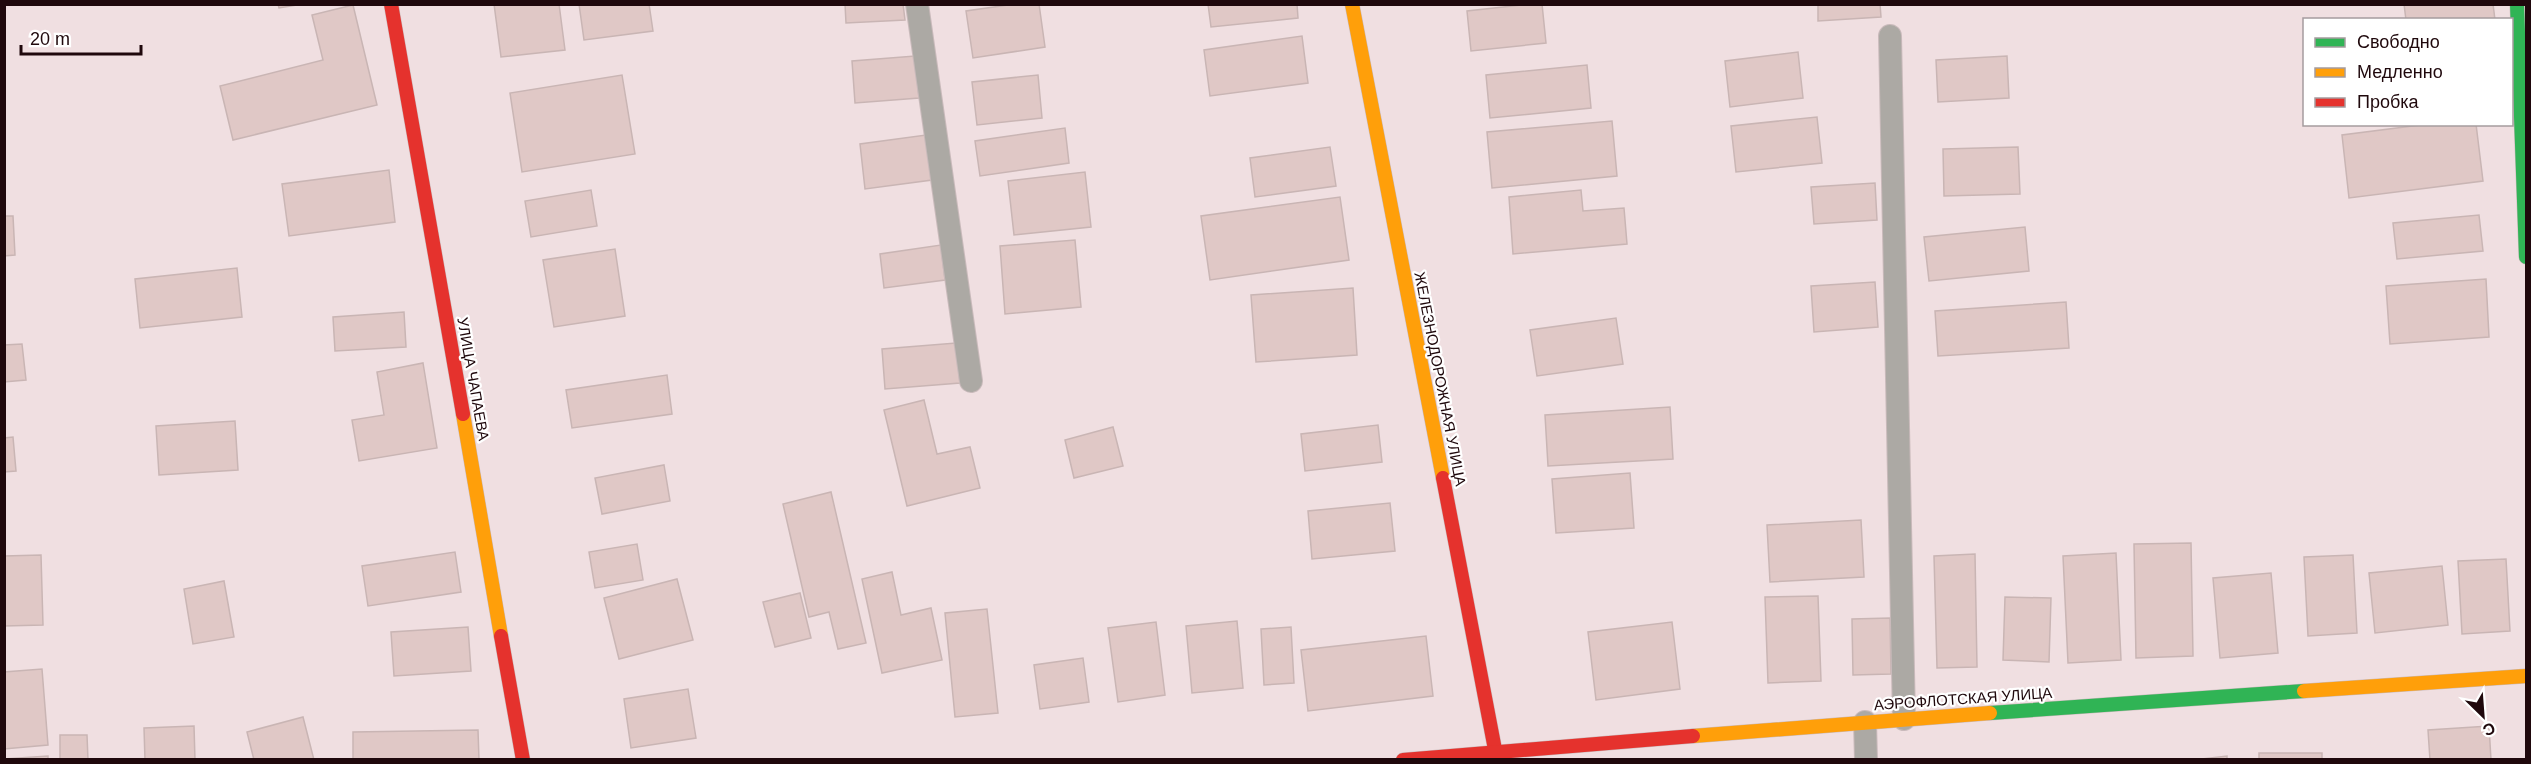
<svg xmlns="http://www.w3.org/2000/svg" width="2531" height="764" viewBox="0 0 2531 764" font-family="Helvetica,sans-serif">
<rect width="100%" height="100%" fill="#f0dfe1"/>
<g fill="#e0c8c6" stroke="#c9b5b4" stroke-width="1.5">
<path d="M278 4H303L279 8Z"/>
<path d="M494 4H559L565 50 501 57Z"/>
<path d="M579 4H649L653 31 584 40Z"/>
<path d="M845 4H903L905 20 846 23Z"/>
<path d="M1015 4H1039L1045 47 973 58 966 11Z"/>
<path d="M1208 4H1297L1298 18 1211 27Z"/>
<path d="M1530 4H1542L1546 43 1471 51 1467 11Z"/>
<path d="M1818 4H1880L1881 17 1818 21Z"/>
<path d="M2404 4H2493L2495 20H2406Z"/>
<path d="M353 5 377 105 233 140 220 86 323 60 312 15Z"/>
<path d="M1302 36 1308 83 1210 96 1204 50Z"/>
<path d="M1798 52 1803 98 1730 107 1725 61Z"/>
<path d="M915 56 919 98 855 103 852 61Z"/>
<path d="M2007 56 2009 98 1938 102 1936 60Z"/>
<path d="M1587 65 1591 108 1490 118 1486 75Z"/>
<path d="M622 75 635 154 522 172 510 93Z"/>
<path d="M1038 75 1042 118 977 125 972 82Z"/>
<path d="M1817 117 1822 163 1736 172 1731 126Z"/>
<path d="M1612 121 1617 176 1492 188 1487 132Z"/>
<path d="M2428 124H2476L2483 181 2349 198 2342 135Z"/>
<path d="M1065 128 1069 163 980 176 975 141Z"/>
<path d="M926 135 932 180 865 189 860 144Z"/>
<path d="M1330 147 1336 186 1255 197 1250 158Z"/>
<path d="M2018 147 2020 194 1944 196 1943 149Z"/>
<path d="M389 170 395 222 289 236 282 184Z"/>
<path d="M1085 172 1091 227 1014 235 1008 181Z"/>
<path d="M1875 183 1877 220 1814 224 1811 187Z"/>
<path d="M591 190 597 226 531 237 525 201Z"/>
<path d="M1581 190 1583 211 1624 208 1627 244 1513 254 1509 197Z"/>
<path d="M1340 197 1349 260 1210 280 1201 216Z"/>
<path d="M2479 215 2483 251 2397 259 2393 223Z"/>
<path d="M4 216H13L15 255 4 256Z"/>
<path d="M2025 227 2029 271 1929 281 1924 237Z"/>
<path d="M1075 240 1081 307 1005 314 1000 246Z"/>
<path d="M941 245 945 280 884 288 880 254Z"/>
<path d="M615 249 625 316 554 327 543 260Z"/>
<path d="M237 268 242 317 140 328 135 279Z"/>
<path d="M2486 279 2489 337 2390 344 2386 286Z"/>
<path d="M1875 282 1878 327 1814 332 1811 286Z"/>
<path d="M1353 288 1357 355 1256 362 1251 295Z"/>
<path d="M2066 302 2069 348 1938 356 1935 311Z"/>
<path d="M404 312 406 347 335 351 333 317Z"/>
<path d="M1616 318 1623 364 1537 376 1530 330Z"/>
<path d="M956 343 960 383 885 389 882 349Z"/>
<path d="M22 344 26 380 4 382V345Z"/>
<path d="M423 363 437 448 359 461 352 420 384 415 377 372Z"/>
<path d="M667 375 672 414 572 428 566 390Z"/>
<path d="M924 400 937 454 970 447 980 488 907 506 884 410Z"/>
<path d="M1670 407 1673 459 1548 466 1545 415Z"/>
<path d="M235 421 238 470 159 475 156 426Z"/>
<path d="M1378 425 1382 462 1305 471 1301 434Z"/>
<path d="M1113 427 1123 466 1074 478 1065 440Z"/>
<path d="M13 437 16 471 4 472V438Z"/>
<path d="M664 465 670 501 602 514 595 478Z"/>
<path d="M1630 473 1634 528 1556 533 1552 479Z"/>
<path d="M831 492 866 643 838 649 829 612 809 617 783 504Z"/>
<path d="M1390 503 1395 551 1312 559 1308 511Z"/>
<path d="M1861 520 1864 577 1770 582 1767 525Z"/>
<path d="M2191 543 2193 656 2136 658 2134 544Z"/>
<path d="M637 544 643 580 595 588 589 552Z"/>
<path d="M455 552 461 592 368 606 362 566Z"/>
<path d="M2116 553 2121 660 2068 663 2063 556Z"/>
<path d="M1975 554 1977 667 1937 668 1934 556Z"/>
<path d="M41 555 43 625 4 626V556Z"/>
<path d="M2353 555 2357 633 2308 636 2304 557Z"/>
<path d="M2506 559 2510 631 2462 634 2458 561Z"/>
<path d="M2442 566 2448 625 2375 633 2369 573Z"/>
<path d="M892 572 901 615 931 608 942 660 882 673 862 579Z"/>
<path d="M2271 573 2278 653 2220 658 2213 578Z"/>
<path d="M677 579 693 640 619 659 604 598Z"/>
<path d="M224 581 234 637 193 644 184 589Z"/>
<path d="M800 593 811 638 775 647 763 602Z"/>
<path d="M1818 596 1821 681 1768 683 1765 597Z"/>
<path d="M2005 597 2051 598 2049 662 2003 660Z"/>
<path d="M987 609 998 713 955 717 945 613Z"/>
<path d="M1890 618 1891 674 1853 675 1852 619Z"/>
<path d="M1237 621 1243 688 1192 693 1186 626Z"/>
<path d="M1156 622 1165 695 1118 702 1108 628Z"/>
<path d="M1672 622 1680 689 1596 700 1588 632Z"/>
<path d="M468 627 471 671 394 676 391 632Z"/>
<path d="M1291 627 1294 683 1264 685 1261 629Z"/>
<path d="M1426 636 1433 696 1308 711 1301 650Z"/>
<path d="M1083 658 1089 702 1040 709 1034 665Z"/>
<path d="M42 669 48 745 4 749V672Z"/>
<path d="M688 689 696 738 631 748 624 699Z"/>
<path d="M303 717 314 760H254L247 732Z"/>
<path d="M194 726 195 760H145L144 728Z"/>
<path d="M2489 726 2491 760H2430L2428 730Z"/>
<path d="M478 730 479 760H353V732Z"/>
<path d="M60 735H87L88 760H60Z"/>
<rect x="2259" y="753" width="63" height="7"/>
<path d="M48 756V760H4V759Z"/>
<path d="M2227 756V760H2193Z"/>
</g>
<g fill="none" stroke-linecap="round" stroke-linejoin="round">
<defs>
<g id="lane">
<path d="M917 4 971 381"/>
<path d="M1890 36 1904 719"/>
<path d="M1865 722 1866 760"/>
</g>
<g id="fast">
<path d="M2517 4 2526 257"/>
<path d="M1990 713 2304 691"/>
</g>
<g id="slow">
<path d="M1352 4 1443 478"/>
<path d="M463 414 501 636"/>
<path d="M2304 691 2526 676"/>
<path d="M1693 736 1990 713"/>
</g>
<g id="jam">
<path d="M391 4 463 414"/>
<path d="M1443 478 1497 760"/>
<path d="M501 636 523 760"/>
<path d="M1403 760 1693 736"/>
</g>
</defs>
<use href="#lane" stroke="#c9babb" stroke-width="24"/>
<use href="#fast" stroke="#c9babb" stroke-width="15"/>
<use href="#slow" stroke="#c9babb" stroke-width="15"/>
<use href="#jam" stroke="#c9babb" stroke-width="15"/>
<use href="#lane" stroke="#aca9a4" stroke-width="22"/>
<use href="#fast" stroke="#30b455" stroke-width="14"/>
<use href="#slow" stroke="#ff9f0a" stroke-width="14"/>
<use href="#jam" stroke="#e5322d" stroke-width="14"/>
</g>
<g text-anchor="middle" stroke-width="4.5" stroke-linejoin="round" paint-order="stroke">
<g font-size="15" fill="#1f080c" stroke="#fff">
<text transform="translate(473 379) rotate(80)" y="5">УЛИЦА ЧАПАЕВА</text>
<text transform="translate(1440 379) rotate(79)" y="5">ЖЕЛЕЗНОДОРОЖНАЯ УЛИЦА</text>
<text transform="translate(1963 699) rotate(-4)" y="5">АЭРОФЛОТСКАЯ УЛИЦА</text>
</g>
</g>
<rect width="2531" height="764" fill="none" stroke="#1f080c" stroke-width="12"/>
<rect x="2303" y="18" width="210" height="108" fill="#ffffff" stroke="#a59c9e" stroke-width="1.5"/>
<rect x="2315" y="38" width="30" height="9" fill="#30b455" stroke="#a59c9e" stroke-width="1.5"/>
<text x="2357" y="48" font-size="18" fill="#1f080c">Свободно</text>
<rect x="2315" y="68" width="30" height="9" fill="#ff9f0a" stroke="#a59c9e" stroke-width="1.5"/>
<text x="2357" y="78" font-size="18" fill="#1f080c">Медленно</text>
<rect x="2315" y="98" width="30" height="9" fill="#e5322d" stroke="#a59c9e" stroke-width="1.5"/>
<text x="2357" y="108" font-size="18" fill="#1f080c">Пробка</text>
<g transform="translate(2483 716) rotate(155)" stroke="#ffffff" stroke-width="4.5" paint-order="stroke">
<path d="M0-4.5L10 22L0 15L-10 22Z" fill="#1f080c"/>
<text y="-9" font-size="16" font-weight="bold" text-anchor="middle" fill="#1f080c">С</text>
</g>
<path d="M21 45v9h120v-9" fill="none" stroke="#1f080c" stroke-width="3"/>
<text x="30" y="45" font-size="18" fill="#1f080c" stroke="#ffffff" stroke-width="4.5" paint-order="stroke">20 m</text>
</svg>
